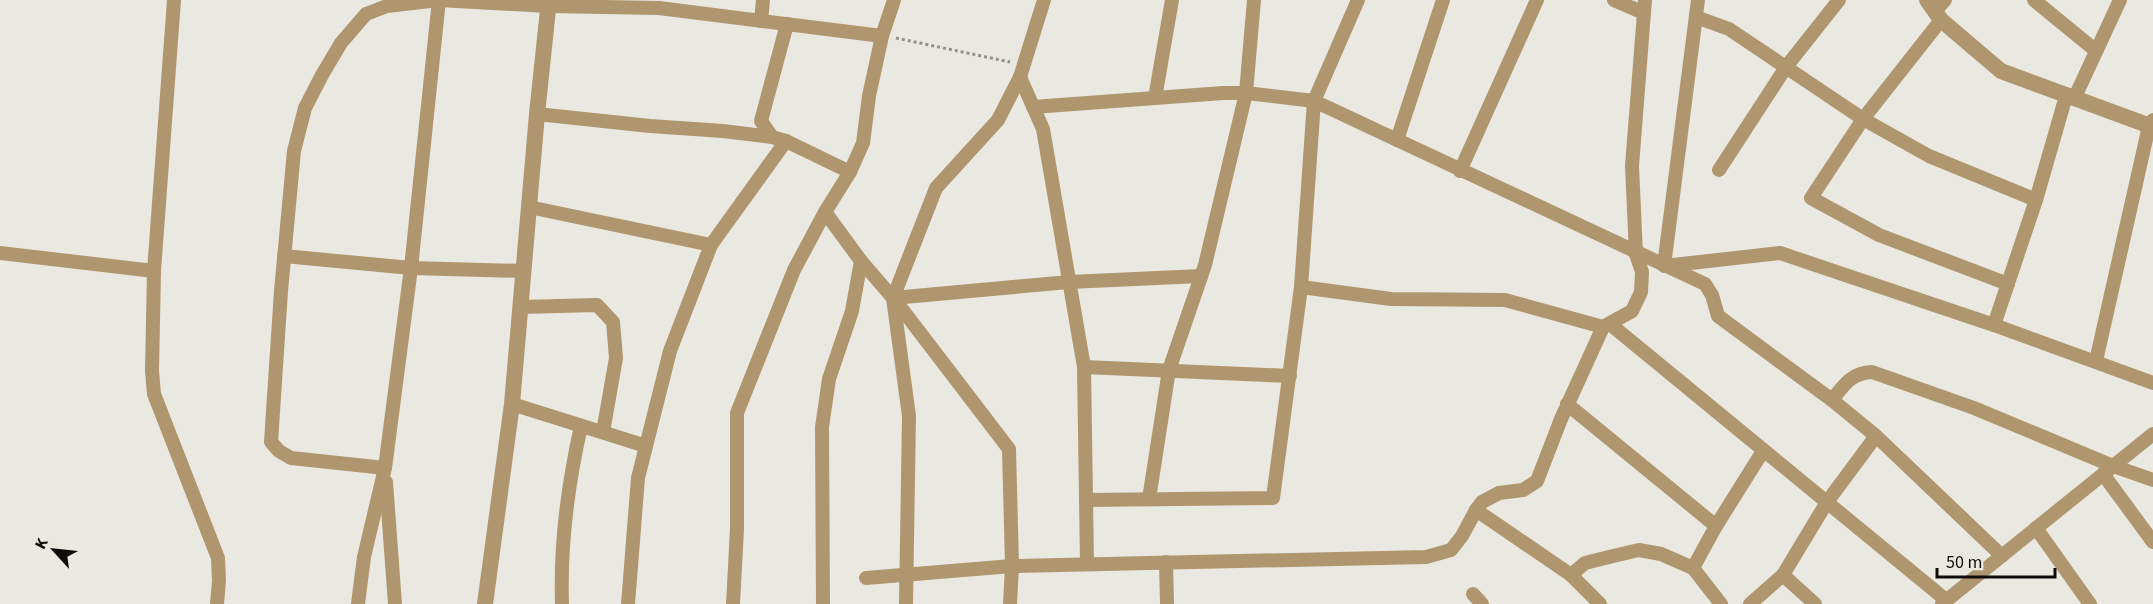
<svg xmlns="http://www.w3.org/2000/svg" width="2153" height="604" viewBox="0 0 2153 604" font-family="'Source Sans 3',sans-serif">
<rect width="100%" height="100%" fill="#eae9e1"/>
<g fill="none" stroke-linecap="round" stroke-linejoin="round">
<path stroke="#91908a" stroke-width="3" stroke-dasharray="3 3" stroke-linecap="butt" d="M896 38 1010 62"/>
<g stroke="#b0966e" stroke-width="14">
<path d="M174 0 154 271 152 371 154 394 218 558 219 581 217 604"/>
<path d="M1044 0 1020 77 998 120 936 188 893 298 1069 282 1201 276"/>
<path d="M1614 0 1644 13"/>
<path d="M1698 0 1664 266 1780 253 1994 325 2153 383"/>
<path d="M2034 0 2095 50"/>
<path d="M1935 11 1945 0"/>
<path d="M1696 17 1729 29 1863 119 1929 156 2036 200"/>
<path d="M1941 20 1863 119 1811 198 1879 235 2008 284"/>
<path d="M761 21 763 0"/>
<path d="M1020 77 1043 129 1084 367 1087 563"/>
<path d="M1155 98 1172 0"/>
<path d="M2074 99 2120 0"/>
<path d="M1033 107 1223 93H1246L1314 101 1705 284 1712 295 1718 316 1832 400 1876 436 2002 556"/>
<path d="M537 114 650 126 723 131 772 137 786 141 850 172"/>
<path d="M772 137 761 121 787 24"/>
<path d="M1397 140 1443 0"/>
<path d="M1719 170 1786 67 1839 0"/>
<path d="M1460 171 1537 0"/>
<path d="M529 207 711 245"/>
<path d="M0 253 154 271"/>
<path d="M284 256 411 268 523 271"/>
<path d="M861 261 893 298 909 416 906 604"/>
<path d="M1301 287 1391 299 1505 300 1603 327"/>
<path d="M895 300 1009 449 1012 566 1010 604"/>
<path d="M521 307 597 305 613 322 616 358 603 432"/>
<path d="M1610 324 1946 600"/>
<path d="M1994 325 2036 200 2066 96"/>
<path d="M2096 361 2149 126 2153 120"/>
<path d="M1084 367 1290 376"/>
<path d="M1832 400C1844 385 1851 373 1872 372L1974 408 2113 466 2153 480"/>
<path d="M512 404 646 446"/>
<path d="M1567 404 1716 526"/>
<path d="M385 468 291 458 279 451 271 442 281 291 294 151 305 108 322 75 341 43 366 14 387 6 439 0 548 6 659 8 882 36"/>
<path d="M2103 474 2153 542"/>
<path d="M386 482 395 604"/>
<path d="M1149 499 1169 370 1205 265 1246 93 1254 0"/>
<path d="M1086 500 1273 498 1301 287 1314 101 1358 0"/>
<path d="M1476 510 1571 575 1600 604"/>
<path d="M2036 528 2090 604"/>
<path d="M1166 562 1167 604"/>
<path d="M1693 568 1716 526 1763 451"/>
<path d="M1571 575 1585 563 1613 556 1639 550 1661 554 1693 568 1721 604"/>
<path d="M1783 575 1815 604"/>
<path d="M866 578 1012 566 1426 557 1451 550 1462 536 1476 510 1482 502 1499 493 1523 490 1537 481 1561 419 1603 327 1632 311 1641 292 1642 272 1636 254 1632 166 1645 0"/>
<path d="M1473 594 1482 604"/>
<path d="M358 604 364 557 385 468 411 268 439 0"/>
<path d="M562 604C560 544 568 484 581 426"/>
<path d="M628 604 638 478 670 351 711 245 786 141"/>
<path d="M733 604 737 529V413L794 270 825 212 850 172 863 143 869 96 882 36 894 0"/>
<path d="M823 604 822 427 829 379 852 311 861 261 825 212"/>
<path d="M1750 604 1783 575 1827 502 1876 436"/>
<path d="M1942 604 2153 434"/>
</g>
<g stroke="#b0966e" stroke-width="16">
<path d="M1927 0 1941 20 2001 71 2153 127"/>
<path d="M485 604 512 404 537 114 549 0"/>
</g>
</g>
<g transform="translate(54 550) rotate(297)" stroke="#eae9e1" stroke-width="4.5" paint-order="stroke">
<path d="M0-4.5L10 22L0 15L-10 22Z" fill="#0e0d0b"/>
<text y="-9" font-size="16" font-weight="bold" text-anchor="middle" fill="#0e0d0b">K</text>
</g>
<path d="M1937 568v9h118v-9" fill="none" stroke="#0e0d0b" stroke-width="3"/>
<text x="1946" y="568" font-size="18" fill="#0e0d0b" stroke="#eae9e1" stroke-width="4.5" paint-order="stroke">50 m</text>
</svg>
